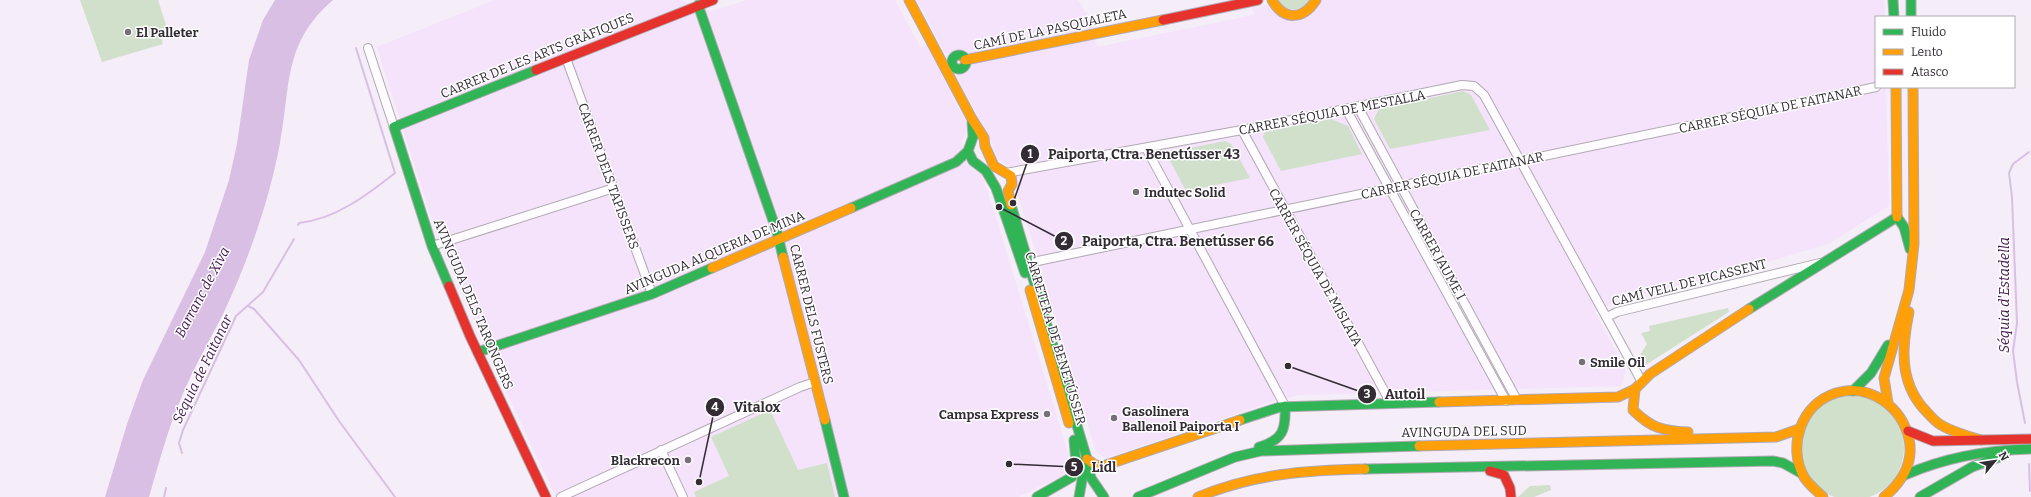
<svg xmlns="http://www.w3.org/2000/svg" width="2031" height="497" viewBox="0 0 2031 497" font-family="Bitter,serif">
<rect width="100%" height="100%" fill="#f5edf8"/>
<g fill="#f4e3fa">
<path d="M495 0H680L712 11 747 0H895L921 48 926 45 968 126 961 145 974 171 982 175 997 221 1071 463 1066 474 1018 497H556L494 366 435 230 377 47Z"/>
<path d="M917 0H1078L1089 17 1097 47 1254 15 1252 8 1265 5H1269L1287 19 1320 0H1884L1885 17H1876V87H1886L1889 206 1828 244 1713 278 1615 301 1595 312 1626 370 1621 386 1299 395 1268 403 1106 458 1096 452 1010 167 998 159 991 141Z"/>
</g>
<g fill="#d0e0cb">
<path d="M80 0H158L168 31 160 34 163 44 102 62Z"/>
<path d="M1278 0H1310C1301 12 1286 13 1278 0Z"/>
<path d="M1463 91 1471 95 1490 130 1390 149 1374 119 1379 109Z"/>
<path d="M1331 119 1348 126 1362 154 1281 171 1263 137 1265 132Z"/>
<path d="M1225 141 1231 144 1250 178 1186 191 1166 153Z"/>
<path d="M1728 308 1729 312 1644 366 1637 360 1647 344 1641 333 1650 331 1649 326Z"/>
<circle cx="1852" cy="448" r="52"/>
<path d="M770 410 798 470 827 463 835 497H696L694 492 729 476 711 437Z"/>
<path d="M1550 485 1551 490 1534 497H1518L1530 486Z"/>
</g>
<path fill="#dabfe4" d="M275 0H333C283 43 291 85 280 143 269 202 249 258 224 312 210 340 194 367 182 396 168 428 159 463 149 497H105L127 424 143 380 205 252 229 180 237 144 249 60 263 20Z"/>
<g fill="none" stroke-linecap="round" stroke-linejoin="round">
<g stroke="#dabfe4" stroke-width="2">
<path d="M298 225 299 223C336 219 367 195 395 173L356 48"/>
<path d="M248 306 254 309 299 360 339 421 395 497"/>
<path d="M2025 423 2017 382 2013 351 2017 323 2012 197 2009 173 2013 164 2029 152"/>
<path d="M182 453 179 443 183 430 236 316 263 292 294 239"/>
<path d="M2029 464 2030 491"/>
<path d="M164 497 166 488"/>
</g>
<defs>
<g id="street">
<path d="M368 48 394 127"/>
<path d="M566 58 652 294"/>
<path d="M1358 107 1517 400"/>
<path d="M1346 109 1506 401"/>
<path d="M1242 130 1388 398V404"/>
<path d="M1146 148 1285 406"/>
<path d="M1006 173 1242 130 1462 85 1474 86 1484 95 1642 382"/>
<path d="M432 246 614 188"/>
<path d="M1028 263 1876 87"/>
<path d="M1607 317 1617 312 1820 263"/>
<path d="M661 450 683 497"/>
<path d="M561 497 800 387 815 382"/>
</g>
<g id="fast">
<path d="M1893 0 1894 17"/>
<path d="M1911 0V17"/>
<path d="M698 5 777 232 783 257"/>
<circle cx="959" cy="62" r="7"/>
<path d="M972 122 973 137 968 151 973 161 986 171 996 188 1025 273"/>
<path d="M1011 205 1087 459 1091 478 1104 497"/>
<path d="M851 208 956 162 968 151"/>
<path d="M1897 217 1904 227 1910 249"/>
<path d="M449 286 432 246 394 127 536 70"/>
<path d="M1749 309 1897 217"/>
<path d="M478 352 652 294 712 268"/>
<path d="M1853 391 1871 373 1888 345"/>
<path d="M825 420 844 497"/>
<path d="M1240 420 1280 407 1439 402"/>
<path d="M1259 447C1283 440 1286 430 1285 406"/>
<path d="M1365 469 1773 461 1783 463 1801 473"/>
<path d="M1905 475C1946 457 1987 450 2031 449"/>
<path d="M1037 497 1072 477 1076 463 1074 440"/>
<path d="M1079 497 1082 480V462"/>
<path d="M1138 497 1235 457 1261 451 1419 446"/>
<path d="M1920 497 1972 467 2005 455"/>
</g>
<g id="slow">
<path d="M909 0 972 119 984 138 985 146 994 166 1011 176 1012 184 1008 191 1011 205"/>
<path d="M1272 0C1284 21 1303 20 1316 0"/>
<path d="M965 60 1163 20"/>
<path d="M1896 87 1897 217"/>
<path d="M783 257 825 420"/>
<path d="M712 268 851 208"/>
<path d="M1030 290 1069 423"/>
<path d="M1909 312C1902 346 1899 380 1923 408 1929 414 1934 421 1941 425 1953 432 1967 436 1981 440"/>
<path d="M1635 389 1633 410C1651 428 1663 431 1688 432"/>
<path d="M1439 402 1618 397 1635 389 1650 374 1749 309"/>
<path d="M1888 403 1884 378 1909 290 1914 244 1913 87"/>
<path d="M1419 446 1776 437 1799 429"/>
<path d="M1087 459 1095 465 1103 466 1240 420"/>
<path d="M1198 497C1253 474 1307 470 1365 469"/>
<path d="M1823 497C1817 491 1808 484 1804 477 1787 446 1801 404 1836 393 1870 383 1902 407 1909 439 1914 463 1902 482 1884 497"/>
</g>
<g id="jam">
<path d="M1163 20 1258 0"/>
<path d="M536 70 713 0"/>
<path d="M449 286 470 336 546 497"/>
<path d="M1908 431 1933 441 2031 439"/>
<path d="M1490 471 1504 475 1510 488 1511 497"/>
</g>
</defs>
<use href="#street" stroke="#b0a9b2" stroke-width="10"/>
<use href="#fast" stroke="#b0a9b2" stroke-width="11"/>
<use href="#slow" stroke="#b0a9b2" stroke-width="11"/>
<use href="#jam" stroke="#b0a9b2" stroke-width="11"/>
<use href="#street" stroke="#fefcfe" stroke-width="8"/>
<use href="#fast" stroke="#30b455" stroke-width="9"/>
<use href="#slow" stroke="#ff9f0a" stroke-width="9"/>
<use href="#jam" stroke="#e5322d" stroke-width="9"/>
</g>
<g fill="#777079" stroke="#fff" stroke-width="1.5">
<circle cx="128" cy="32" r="4"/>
<circle cx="1136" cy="192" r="4"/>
<circle cx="1582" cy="362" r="4"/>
<circle cx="1047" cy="414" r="4"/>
<circle cx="1114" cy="418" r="4"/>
<circle cx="688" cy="460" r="4"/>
</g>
<g text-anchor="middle" stroke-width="3" stroke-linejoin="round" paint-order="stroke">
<g font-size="13" fill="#332c35" stroke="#fff">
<text transform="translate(1050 29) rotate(-12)" y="5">CAMÍ DE LA PASQUALETA</text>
<text transform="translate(537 55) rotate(-22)" y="5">CARRER DE LES ARTS GRÀFIQUES</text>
<text transform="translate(1770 109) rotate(-12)" y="5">CARRER SÉQUIA DE FAITANAR</text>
<text transform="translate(1332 112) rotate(-11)" y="5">CARRER SÉQUIA DE MESTALLA</text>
<text transform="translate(1452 175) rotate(-12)" y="5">CARRER SÉQUIA DE FAITANAR</text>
<text transform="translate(609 176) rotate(70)" y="5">CARRER DELS TAPISSERS</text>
<text transform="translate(714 252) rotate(-23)" y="5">AVINGUDA ALQUERIA DE MINA</text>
<text transform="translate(1438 254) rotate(61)" y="5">CARRER JAUME I</text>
<text transform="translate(1316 267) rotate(61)" y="5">CARRER SÉQUIA DE MISLATA</text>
<text transform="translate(1689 282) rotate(-14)" y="5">CAMÍ VELL DE PICASSENT</text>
<text transform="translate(474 304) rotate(67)" y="5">AVINGUDA DELS TARONGERS</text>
<text transform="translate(812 314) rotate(76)" y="5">CARRER DELS FUSTERS</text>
<text transform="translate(1056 338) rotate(73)" y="5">CARRETERA DE BENETÚSSER</text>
<text transform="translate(1464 431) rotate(-1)" y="5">AVINGUDA DEL SUD</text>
</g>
<g font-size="13" font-weight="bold" fill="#332c35" stroke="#fff" text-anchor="start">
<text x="136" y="37">El Palleter</text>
<text x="1144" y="197">Indutec Solid</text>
<text x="1590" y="367">Smile Oil</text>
<text x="1122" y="416">Gasolinera<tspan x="1122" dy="15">Ballenoil Paiporta I</tspan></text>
<text x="1039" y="419" text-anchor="end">Campsa Express</text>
<text x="680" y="465" text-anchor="end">Blackrecon</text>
</g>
<g font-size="14" font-style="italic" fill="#431750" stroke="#fff">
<text transform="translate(202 292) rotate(-62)" y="5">Barranc de Xiva</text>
<text transform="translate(2004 295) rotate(-90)" y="5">Séquia d'Estadella</text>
<text transform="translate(202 369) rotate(-64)" y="5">Séquia de Faitanar</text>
</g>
</g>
<path fill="none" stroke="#332c35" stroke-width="1.5" d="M1013 203L1030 154M999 207L1064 241M1288 366L1367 394M699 482L715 407M1009 464L1074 467"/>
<g fill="#332c35" stroke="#fff" stroke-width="1.5">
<circle cx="1013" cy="203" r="4"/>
<circle cx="999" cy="207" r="4"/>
<circle cx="1288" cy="366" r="4"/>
<circle cx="699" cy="482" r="4"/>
<circle cx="1009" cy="464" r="4"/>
<circle cx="1030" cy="154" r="10"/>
<circle cx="1064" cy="241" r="10"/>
<circle cx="1367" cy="394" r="10"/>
<circle cx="715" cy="407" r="10"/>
<circle cx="1074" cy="467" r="10"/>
</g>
<g font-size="12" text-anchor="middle" font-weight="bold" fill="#fff">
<text x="1030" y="158">1</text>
<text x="1064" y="245">2</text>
<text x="1367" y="398">3</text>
<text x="715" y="411">4</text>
<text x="1074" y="471">5</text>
</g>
<g font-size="14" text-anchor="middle" font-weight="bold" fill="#332c35" stroke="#fff" stroke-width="3" stroke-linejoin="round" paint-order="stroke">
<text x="1144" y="159">Paiporta, Ctra. Benetússer 43</text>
<text x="1178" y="246">Paiporta, Ctra. Benetússer 66</text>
<text x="1405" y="399">Autoil</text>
<text x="757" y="412">Vitalox</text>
<text x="1104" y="472">Lidl</text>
</g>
<rect x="1875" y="16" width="140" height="72" fill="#ffffff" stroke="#adabae"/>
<rect x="1883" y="29" width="20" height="6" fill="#30b455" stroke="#adabae"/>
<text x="1911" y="36" font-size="12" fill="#332c35">Fluido</text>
<rect x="1883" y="49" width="20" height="6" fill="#ff9f0a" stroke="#adabae"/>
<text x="1911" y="56" font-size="12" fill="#332c35">Lento</text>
<rect x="1883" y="69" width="20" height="6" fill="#e5322d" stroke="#adabae"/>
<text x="1911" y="76" font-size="12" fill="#332c35">Atasco</text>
<g transform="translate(1995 461) rotate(61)" stroke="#ffffff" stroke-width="3" paint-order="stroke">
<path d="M0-3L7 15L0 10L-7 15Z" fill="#332c35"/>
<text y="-6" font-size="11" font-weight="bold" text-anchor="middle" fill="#332c35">N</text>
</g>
</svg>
